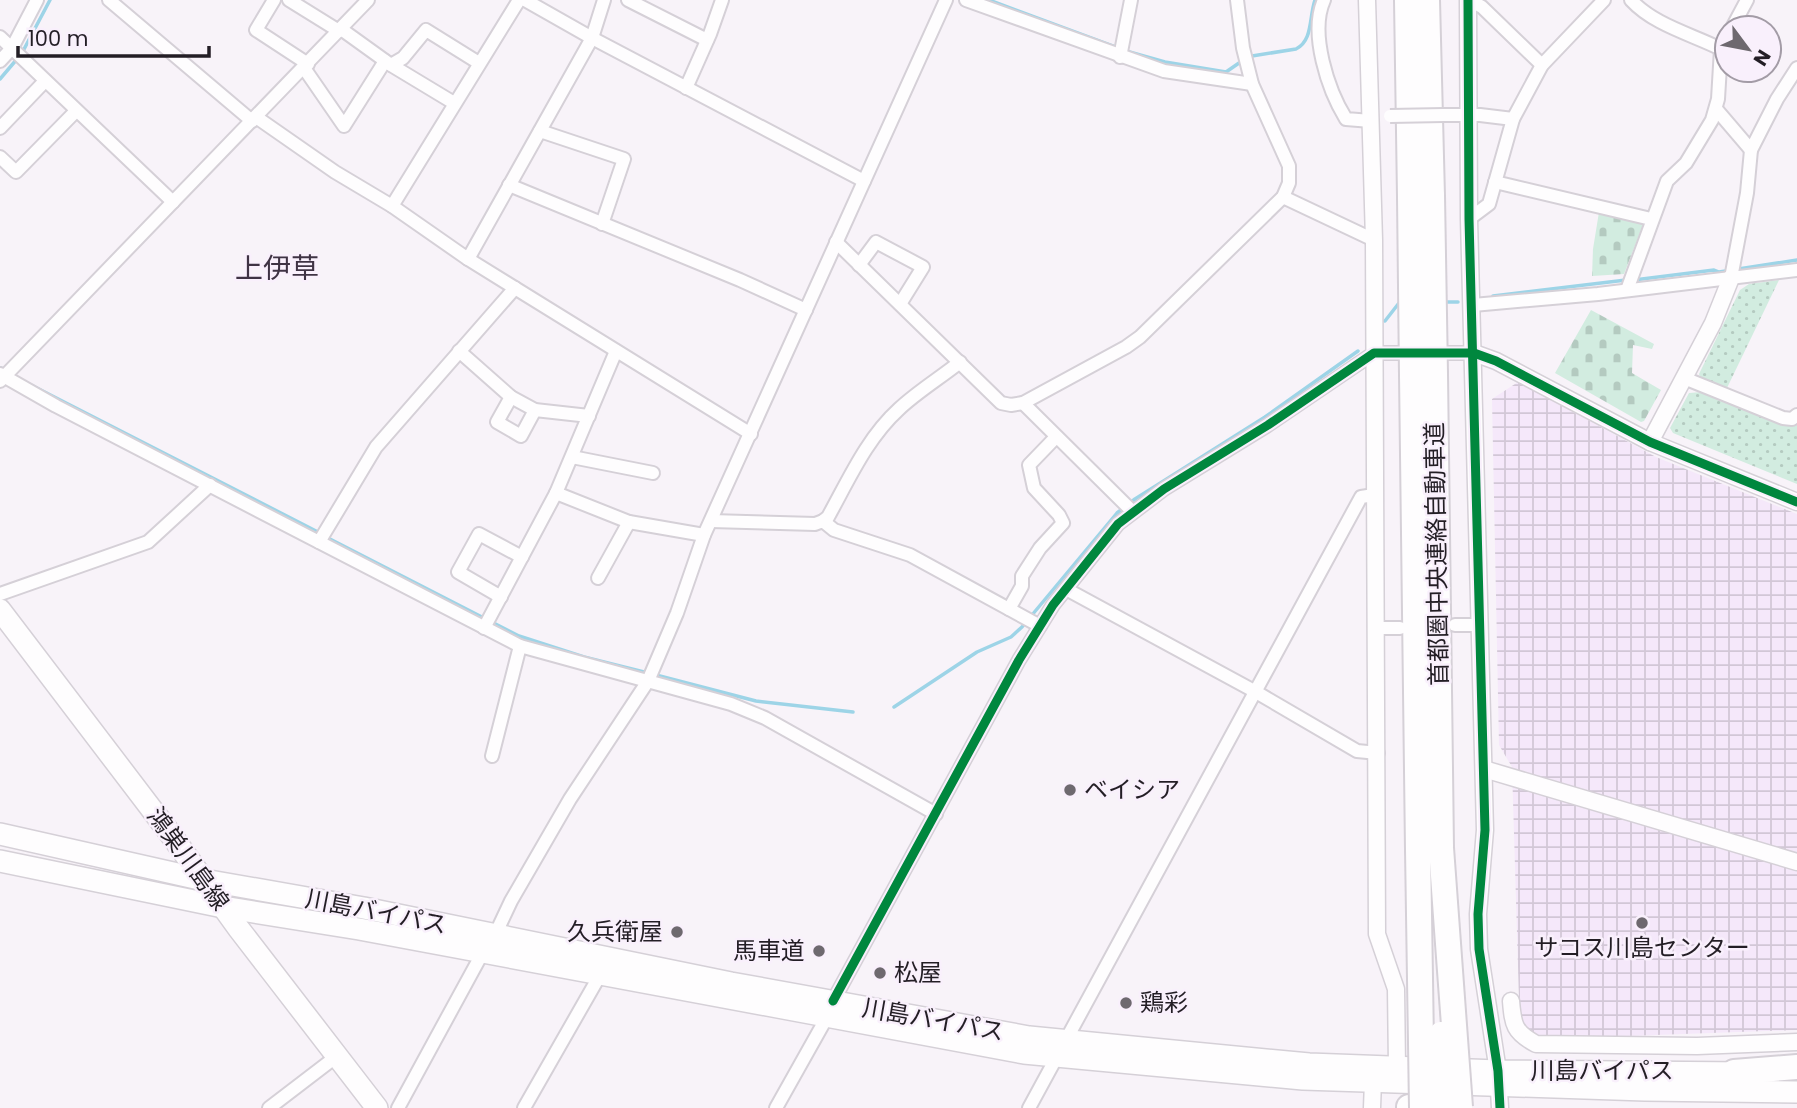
<svg xmlns="http://www.w3.org/2000/svg" width="1797" height="1108" viewBox="0 0 1797 1108" font-family="Poppins,'Noto Sans JP',sans-serif">
<defs>
<pattern id="industrial-grid" width="8" height="8" patternUnits="userSpaceOnUse" patternTransform="scale(1.75)"><rect width="8" height="8" fill="#f5e8fa"/><path d="M0 4h8M4 0v8" fill="none" stroke="#d2c7d6"/></pattern>
<pattern id="grass-dots" width="8" height="8" patternUnits="userSpaceOnUse" patternTransform="scale(1.75)"><rect width="8" height="8" fill="#d2ece0"/><path d="M2 2h.1M6 6h.1" fill="none" stroke="#b4cac0" stroke-width="1.8" stroke-linecap="round"/></pattern>
<pattern id="cemetery-stones" width="16" height="16" patternUnits="userSpaceOnUse" patternTransform="scale(1.75)"><rect width="16" height="16" fill="#d2ece0"/><path d="M2 7V4a2 2 0 0 1 4 0v3zM10 15v-3a2 2 0 0 1 4 0v3z" fill="#b4cac0"/></pattern>
</defs>
<rect width="100%" height="100%" fill="#f8f3f9"/>
<path fill="url(#industrial-grid)" d="M1518 382 1656 457 1797 514V1030L1545 1039 1529 1035 1522 1026 1519 1000 1512 767 1499 745 1492 399Z"/>
<g fill="url(#grass-dots)">
<path d="M1779 280 1726 390 1701 379 1699 374 1740 290 1749 284Z"/>
<path d="M1702 392 1783 426 1797 422V484L1673 433 1670 428 1689 393Z"/>
</g>
<g fill="url(#cemetery-stones)">
<path d="M1599 212 1641 222 1643 225 1624 274 1592 276 1593 249Z"/>
<path d="M1591 310 1654 344 1652 349 1633 345 1632 373 1661 390 1644 421 1641 422 1555 373Z"/>
</g>
<g fill="none" stroke-linecap="round" stroke-linejoin="round">
<g stroke="#9dd4e7" stroke-width="3.5">
<path d="M989 0 1118 48"/>
<path d="M1126 51 1165 62 1226 72 1239 63"/>
<path d="M22 53 50 0"/>
<path d="M1252 56 1296 49C1313 41 1309 17 1315 0"/>
<path d="M0 79 17 59"/>
<path d="M1634 280 1714 270 1719 272 1797 260"/>
<path d="M1493 296 1626 280"/>
<path d="M1442 302H1458"/>
<path d="M1385 321 1399 303H1402"/>
<path d="M0 368H1"/>
<path d="M27 383 316 531"/>
<path d="M328 538 519 636 584 657 648 673"/>
<path d="M656 675 756 701 853 712"/>
<path d="M894 707 977 652 1011 637 1022 627 1117 513 1135 499 1265 417 1358 351"/>
</g>
<defs>
<g id="minor">
<path d="M109 0 252 121"/>
<path d="M274 0 256 30 308 64"/>
<path d="M289 0 339 31"/>
<path d="M525 0 592 38 864 181"/>
<path d="M628 0 707 40"/>
<path d="M966 0 1164 71 1252 84"/>
<path d="M1324 0C1309 33 1328 90 1346 119L1371 121"/>
<path d="M1470 0 1482 7 1542 65"/>
<path d="M1631 0C1654 25 1691 34 1721 49"/>
<path d="M1732 28 1747 0"/>
<path d="M341 29 391 65 454 103"/>
<path d="M0 37 173 202"/>
<path d="M1120 57 1131 0"/>
<path d="M0 61 12 48 37 0"/>
<path d="M391 65 403 58 426 30 479 63"/>
<path d="M304 68 344 126 385 61"/>
<path d="M686 88 710 34 722 0"/>
<path d="M1716 109 1751 150"/>
<path d="M1444 115H1480L1513 119"/>
<path d="M256 117 335 172 392 206 468 259 751 434"/>
<path d="M0 128 45 81"/>
<path d="M540 131 624 159 602 224"/>
<path d="M0 157 16 172 76 111"/>
<path d="M1495 182 1651 219"/>
<path d="M509 185 740 280 806 310"/>
<path d="M1283 197 1374 240"/>
<path d="M392 206 519 0"/>
<path d="M1469 219 1489 204 1513 119 1542 65 1604 0"/>
<path d="M836 242 1001 403 1011 405 1023 403 1126 347 1140 337 1283 197 1289 183V166L1252 84 1243 48 1237 0"/>
<path d="M468 259 592 38 604 0"/>
<path d="M859 265 876 242 923 267 900 304"/>
<path d="M1731 278 1747 193 1751 150 1777 99 1797 68"/>
<path d="M1627 290 1667 181 1686 163 1712 120 1718 99 1721 49 1727 38"/>
<path d="M1473 305 1598 294 1797 270"/>
<path d="M459 351 511 397 535 410 589 416"/>
<path d="M1433 353H1474"/>
<path d="M0 374 56 406 520 646 731 704 765 718 936 814"/>
<path d="M1684 378 1783 418 1792 419 1797 415"/>
<path d="M0 381 368 0"/>
<path d="M511 397 497 422 521 436 535 410"/>
<path d="M1023 403 1132 511"/>
<path d="M572 457 653 473"/>
<path d="M556 493 629 522 704 535"/>
<path d="M711 521 815 524 823 521 834 530 910 555 1040 626"/>
<path d="M823 521 828 517C849 479 867 438 899 409 917 392 940 378 960 362"/>
<path d="M319 542 376 447 515 288"/>
<path d="M598 578 629 522"/>
<path d="M1066 589 1256 692 1357 751 1378 753"/>
<path d="M0 594 148 542 210 485"/>
<path d="M501 597 458 572 479 534 522 557"/>
<path d="M1009 609 1022 586V576L1040 548 1063 523 1059 515 1034 488 1029 465 1056 437"/>
<path d="M1455 625H1479"/>
<path d="M484 628 556 493 616 351"/>
<path d="M1376 628H1400"/>
<path d="M492 756 520 646"/>
<path d="M495 935 511 901 570 799 648 681 677 613 704 535 946 0"/>
<path d="M833 1001 1019 660 1053 605 1118 524 1164 489 1268 425 1374 353H1415"/>
<path d="M269 1108 337 1056"/>
<path d="M398 1108 483 952"/>
<path d="M524 1108 600 975"/>
<path d="M776 1108 827 1017"/>
<path d="M1029 1108 1361 497 1374 495"/>
</g>
<g id="tertiary">
<path d="M1367 0 1374 240 1377 934 1396 989 1397 1066"/>
<path d="M1468 0 1469 219 1485 830 1478 914 1479 949 1498 1071 1500 1108"/>
<path d="M1474 353 1496 361 1650 442 1797 502"/>
<path d="M1650 442 1713 323 1731 278"/>
<path d="M1484 769 1797 862"/>
<path d="M1511 1001C1513 1025 1514 1032 1536 1044L1697 1046 1797 1042"/>
<path d="M1372 1108 1373 1081"/>
</g>
<path id="primary" d="M0 610 169 832 239 929 377 1108"/>
<g id="trunk">
<path d="M0 834 204 880 364 908 731 983 1029 1037 1309 1064 1498 1071 1751 1073"/>
<path d="M0 861 223 907 359 929 1024 1053 1303 1079 1645 1090 1797 1092"/>
</g>
<g id="motorway">
<path d="M1407 0 1410 197"/>
<path d="M1427 0 1432 196"/>
<path d="M1435 374 1441 848"/>
<path d="M1412 375 1418 849"/>
<path d="M1734 1072 1797 1067"/>
<path d="M1409 1107V1108"/>
</g>
</defs>
<use href="#minor" stroke="#d5d0d7" stroke-width="16"/>
<use href="#tertiary" stroke="#d5d0d7" stroke-width="19"/>
<use href="#primary" stroke="#d5d0d7" stroke-width="24"/>
<use href="#trunk" stroke="#d5d0d7" stroke-width="24"/>
<use href="#motorway" stroke="#d5d0d7" stroke-width="28"/>
<use href="#minor" stroke="#fefdfe" stroke-width="12"/>
<use href="#tertiary" stroke="#fefdfe" stroke-width="16"/>
<use href="#primary" stroke="#fefdfe" stroke-width="21"/>
<use href="#trunk" stroke="#fefdfe" stroke-width="21"/>
<use href="#motorway" stroke="#fefdfe" stroke-width="24"/>
<defs>
<path id="minor-bridge" d="M1390 116 1444 115"/>
<g id="motorway-bridge">
<path d="M1432 196 1435 374"/>
<path d="M1410 197 1412 375"/>
<path d="M1441 848 1460 1107"/>
<path d="M1418 849 1422 1108"/>
<path d="M1441 1034 1442 1108"/>
</g>
</defs>
<use href="#minor-bridge" stroke="#d5d0d7" stroke-width="16" stroke-linecap="butt"/>
<use href="#motorway-bridge" stroke="#d5d0d7" stroke-width="28" stroke-linecap="butt"/>
<use href="#minor-bridge" stroke="#fefdfe" stroke-width="12"/>
<use href="#motorway-bridge" stroke="#fefdfe" stroke-width="24"/>
<defs>
<g id="cycleway">
<path d="M1468 0 1469 219 1485 830 1478 914 1479 949 1498 1071 1500 1108"/>
<path d="M833 1001 1019 660 1053 605 1118 524 1164 489 1268 425 1374 353H1474L1496 361 1650 442 1797 502"/>
</g>
</defs>
<use href="#cycleway" stroke="#f9f0fc" stroke-width="13"/>
<use href="#cycleway" stroke="#00873e" stroke-width="9"/>
</g>
<g fill="#6e696f" stroke="#f9f0fc" stroke-width="2.5">
<circle cx="1070" cy="790" r="7"/>
<circle cx="1642" cy="923" r="7"/>
<circle cx="677" cy="932" r="7"/>
<circle cx="819" cy="951" r="7"/>
<circle cx="880" cy="973" r="7"/>
<circle cx="1126" cy="1003" r="7"/>
</g>
<g text-anchor="middle" stroke-width="5" stroke-linejoin="round" paint-order="stroke">
<g font-size="24" fill="#231e25" stroke="#f9f0fc">
<text transform="translate(1437 554) rotate(-91)" y="8">首都圏中央連絡自動車道</text>
<text transform="translate(188 859) rotate(54)" y="8">鴻巣川島線</text>
<text transform="translate(376 912) rotate(11)" y="8">川島バイパス</text>
<text transform="translate(933 1020) rotate(10)" y="8">川島バイパス</text>
<text x="1602" y="1079">川島バイパス</text>
</g>
<g font-size="24" fill="#231e25" stroke="#f9f0fc" text-anchor="start">
<text x="1084" y="798">ベイシア</text>
<text x="663" y="940" text-anchor="end">久兵衛屋</text>
<text x="1642" y="956" text-anchor="middle">サコス川島センター</text>
<text x="805" y="959" text-anchor="end">馬車道</text>
<text x="894" y="981">松屋</text>
<text x="1140" y="1011">鶏彩</text>
</g>
<g font-size="28" fill="#3f3344" stroke="#f9f0fc">
<text x="277" y="278">上伊草</text>
</g>
</g>
<g transform="translate(1748 49) rotate(122)"><circle r="33" fill="#f9f0fc" stroke="#a39ca6" stroke-width="2"/>
<path d="M0-5L12 26L0 18L-12 26Z" fill="#6e696f"/>
<text y="-10" font-size="19" font-weight="bold" text-anchor="middle" fill="#231e25">N</text>
</g>
<path d="M18 46v10h191v-10" fill="none" stroke="#231e25" stroke-width="3.5"/>
<text x="28" y="46" font-size="21" fill="#231e25" stroke="#f9f0fc" stroke-width="5" paint-order="stroke">100 m</text>
</svg>
